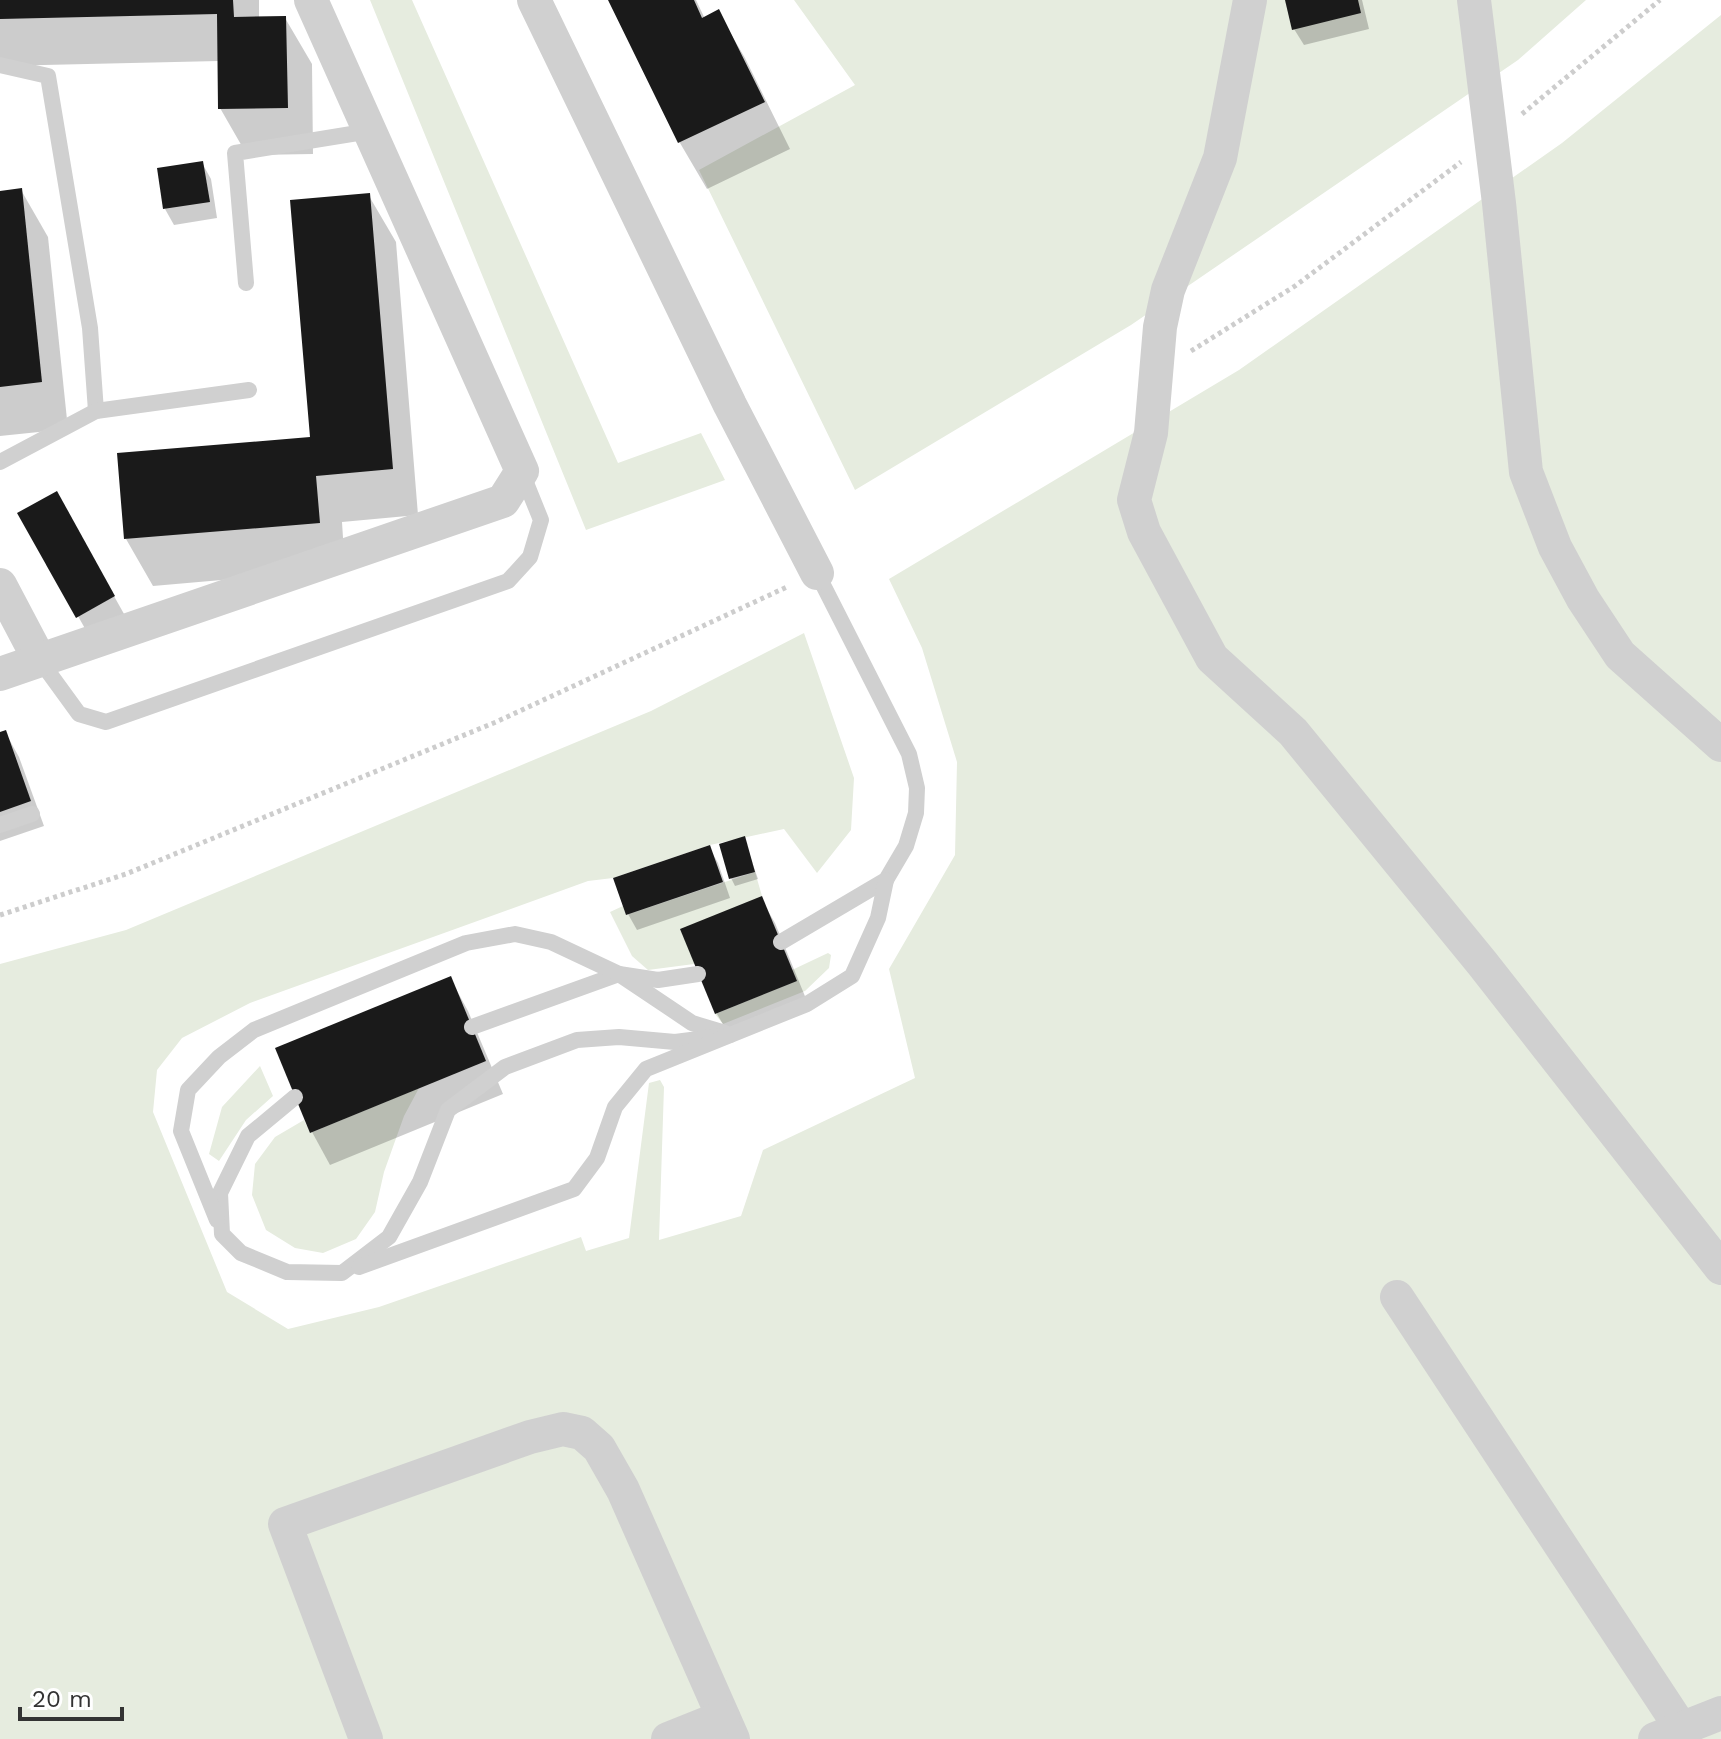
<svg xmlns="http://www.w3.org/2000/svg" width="1721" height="1739" viewBox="0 0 1721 1739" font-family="'Work Sans',sans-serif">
<rect width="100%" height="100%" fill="#fff"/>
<g fill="#e6ecdf">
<path d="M370 0H412L618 463 701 433 725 480 586 530Z"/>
<path d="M794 0H1586L1518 60 1131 325 855 490 699 170 855 85Z"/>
<path d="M1721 15V1739H0V964L126 930 651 711 804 633 854 778 851 830 817 873 784 829 710 845 613 878 588 881 250 1003 182 1038 157 1070 153 1112 227 1292 288 1329 379 1307 581 1237 586 1251 629 1238 649 1083 660 1080 664 1087 659 1240 741 1216 763 1150 915 1078 889 969 955 855 957 762 922 648 889 579 1239 370 1562 143Z"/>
<path d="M755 872 762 896 694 964 648 970 632 956 610 912 623 906 626 915Z"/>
<path d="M828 953 831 955 829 968 805 991 723 1024 715 1014 796 981 792 970Z"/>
<path d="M260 1066 273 1096 246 1120 219 1161 209 1154 222 1107Z"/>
<path d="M419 1088 404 1116 384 1172 375 1212 356 1239 323 1253 295 1248 266 1230 252 1195 255 1164 275 1137 304 1120 310 1133Z"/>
</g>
<g fill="#0003">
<path d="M0 0H259V18H285L312 64 313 154 247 155 220 108 219 61 0 66Z"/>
<path d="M611 0H696L705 19 718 12 745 58 790 149 707 189 680 143Z"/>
<path d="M1287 0H1362L1369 29 1304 45 1294 29Z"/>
<path d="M202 163 211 179 217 218 174 225 165 209Z"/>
<path d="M21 190 48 237 68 429 0 436V193Z"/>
<path d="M369 196 396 242 418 515 342 522 345 569 153 586 126 539 312 439Z"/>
<path d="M56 493 128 621 92 641 20 513Z"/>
<path d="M5 732 19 757 44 826 0 841V734Z"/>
<path d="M744 839 758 879 735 886 731 878Z"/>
<path d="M709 847 718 863 730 898 637 930 628 914Z"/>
<path d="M761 899 775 923 809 1006 731 1038 717 1014 683 930Z"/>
<path d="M450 978 468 1011 503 1094 330 1165 312 1132Z"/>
</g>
<g fill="#1a1a1a">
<path d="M0 0H233L234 17 286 16 288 108 218 109 217 14 0 19Z"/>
<path d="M608 0H694L702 18 719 9 765 102 678 143Z"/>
<path d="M1285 0H1358L1361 13 1292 30Z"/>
<path d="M203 161 210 202 163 209 157 168Z"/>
<path d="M22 188 42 382 0 387V191Z"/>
<path d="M370 193 393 469 316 476 320 523 124 539 117 453 310 437 290 200Z"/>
<path d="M57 491 115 596 76 618 17 513Z"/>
<path d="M6 730 31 801 0 812V732Z"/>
<path d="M745 836 755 872 729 879 719 844Z"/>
<path d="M710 845 723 882 626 915 613 878Z"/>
<path d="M762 896 797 981 715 1014 680 929Z"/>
<path d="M451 976 486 1061 310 1133 275 1048Z"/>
</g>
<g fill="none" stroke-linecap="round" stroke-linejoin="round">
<g stroke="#cdcdcd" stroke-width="5" stroke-dasharray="4 4" stroke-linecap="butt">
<path d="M1522 114 1660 0"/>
<path d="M1191 351 1295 286 1461 162"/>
<path d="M0 915 126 874 496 722 789 586"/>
</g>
<g stroke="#d0d0d0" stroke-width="16">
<path d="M0 65 48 76 90 328 96 411"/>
<path d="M246 283 235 153 370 131"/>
<path d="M0 462 96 411 249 390"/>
<path d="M39 659 79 714 106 722 508 581 530 557 541 520 522 473"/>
<path d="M0 825 32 814"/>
<path d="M781 942 886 880 906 846 916 813 917 788 909 754 817 573"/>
<path d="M472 1027 619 974 692 1023 725 1033"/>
<path d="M295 1097 248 1136 220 1193 222 1234 241 1253 287 1272 342 1273 389 1237 420 1182 448 1110 505 1067 577 1040 619 1037 675 1042 730 1035"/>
<path d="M217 1220 181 1131 188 1090 219 1057 254 1030 466 943 515 934 551 942 619 974 658 980 698 974"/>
<path d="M359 1267 574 1189 597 1158 615 1107 646 1069 807 1004 852 976 878 918 886 880"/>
</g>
<g stroke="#d0d0d0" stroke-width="34">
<path d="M534 0 730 405 817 573"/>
<path d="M1250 0 1220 158 1168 290 1160 327 1151 433 1134 500 1144 532 1212 658 1293 732 1482 963 1721 1268"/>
<path d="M1474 0 1499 203 1526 472 1555 547 1583 599 1620 655 1721 745"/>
<path d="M0 585 39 659"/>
<path d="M0 674 503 501 522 471 311 0"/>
<path d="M1397 1297 1681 1728"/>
<path d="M366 1739 285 1524 530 1437 563 1429 582 1433 599 1448 623 1490 733 1739"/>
<path d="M668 1739 723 1717"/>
<path d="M1655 1739 1721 1713"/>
</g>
</g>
<path d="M20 1707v12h102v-12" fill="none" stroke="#333333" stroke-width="4"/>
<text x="32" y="1707" font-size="24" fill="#333333" stroke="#ffffff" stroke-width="6" paint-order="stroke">20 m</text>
</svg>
